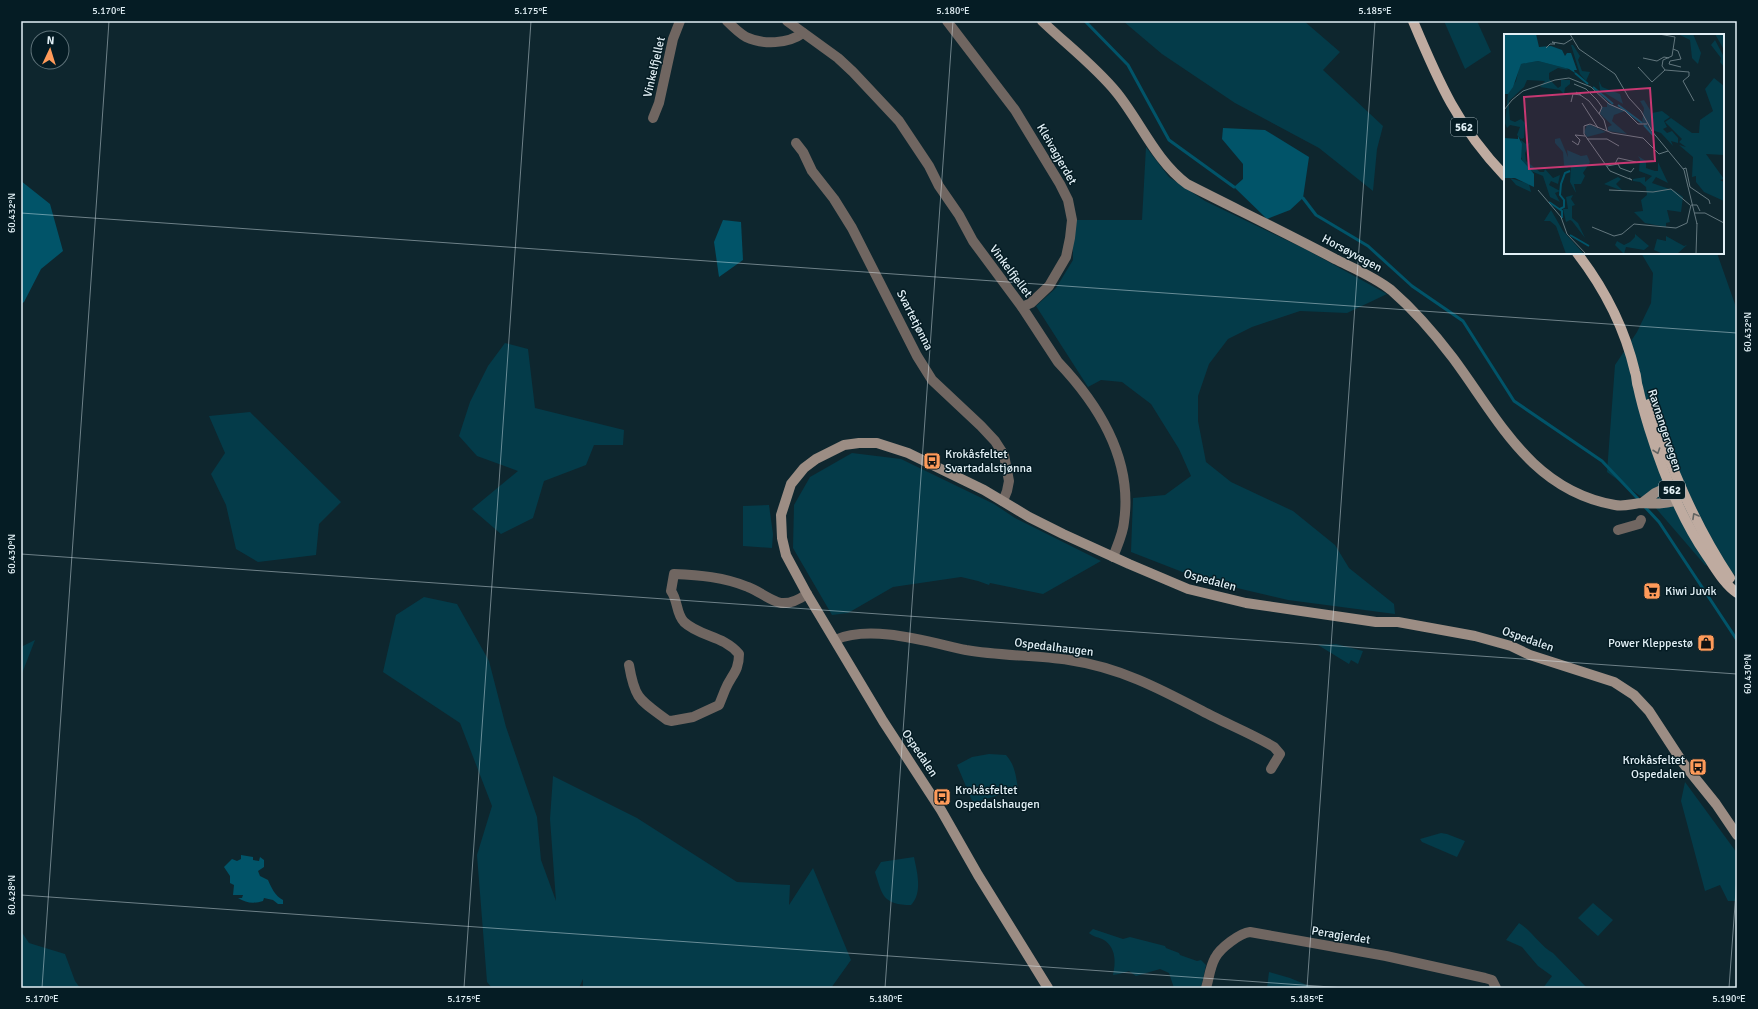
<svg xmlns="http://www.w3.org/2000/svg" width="1758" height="1009" viewBox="0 0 1758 1009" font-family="Signika,sans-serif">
<rect width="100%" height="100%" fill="#0e262e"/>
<g fill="#043b49">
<path d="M1123 21H1304L1340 52 1323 70 1383 126 1377 149 1373 191 1319 148 1235 103 1162 54Z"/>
<path d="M1444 21H1477L1491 52 1465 69Z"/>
<path d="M1146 147 1169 177 1205 201 1307 250 1387 294 1347 313 1300 311 1252 327 1228 339 1209 364 1198 396V421L1206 462 1231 482 1293 511 1335 545 1349 568 1394 604 1395 614 1288 600 1203 580 1131 552 1133 498 1165 495 1191 476 1179 449 1151 404 1122 382 1101 380 1088 387 1036 306 1056 288 1073 260V220H1142Z"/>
<path d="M1641 253H1717L1737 310V575L1705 565 1654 506 1607 472 1615 365 1637 332 1651 303 1653 273Z"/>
<path d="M505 343 528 349 535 408 624 430 623 445H594L586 465 544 481 533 518 501 534 472 509 518 471 477 456 459 436 470 402 488 366Z"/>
<path d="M250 412 341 502 319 524 316 555 258 562 236 549 226 505 211 474 225 453 209 416Z"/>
<path d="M852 453 901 459 994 504 1015 518 1101 561 1043 594 990 583 989 585 978 581 961 577 893 587 848 613 832 615 793 548 794 505 810 477Z"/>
<path d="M769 505 773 534 772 548 743 546V506Z"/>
<path d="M424 597 457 604 489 661 506 727 537 817 541 860 556 901 550 819 553 776 637 818 737 882 790 885 789 905 813 868 851 960 831 988H583V979L579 988H492L487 982 477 855 492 806 460 723 383 672 396 615Z"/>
<path d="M35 640 21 676V647Z"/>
<path d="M1336 644 1363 651 1358 664 1351 660 1349 664 1318 645Z"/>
<path d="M989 754 1006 755C1015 765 1016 776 1018 789L973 803 957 765 972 757Z"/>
<path d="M1685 782 1737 853V906L1735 901H1728L1720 885 1705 891 1681 801Z"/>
<path d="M1441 833 1447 834 1465 841 1457 857 1422 842 1420 839Z"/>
<path d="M914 857C917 872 923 893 911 905 883 905 882 895 875 872L881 862Z"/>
<path d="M1593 903 1613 920 1598 936 1578 918Z"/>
<path d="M1519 923C1532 931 1540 946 1553 953L1587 988H1543L1552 976 1538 966 1522 947 1506 940Z"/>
<path d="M1093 929 1123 939 1130 937 1165 946 1166 948 1179 953 1180 955 1197 961 1201 960 1206 965 1201 988H1174L1169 973 1160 969 1136 976 1129 971 1119 974 1113 975C1116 962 1116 948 1104 940 1099 937 1093 937 1089 933Z"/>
<path d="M21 931 29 943 65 954 75 981 80 988H21Z"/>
<path d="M1269 972 1290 978 1314 988H1267Z"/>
</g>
<g fill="#015469">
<path d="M1223 128 1265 130 1309 157 1303 198 1290 210 1267 219 1234 187 1243 179V164L1222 139Z"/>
<path d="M21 181 50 204 63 251 41 269 24 302 21 304Z"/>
<path d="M723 220 741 222 743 260 719 277 714 242Z"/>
<path d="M241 855 253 857V860L259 861 260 857 264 860V867L258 871 260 876 268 880C271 887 275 896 283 900V904H278L273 900 264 898 263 901C254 904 246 903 238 898H242L243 895H233L234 885 230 883V876L224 867 232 859 237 861 241 859Z"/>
</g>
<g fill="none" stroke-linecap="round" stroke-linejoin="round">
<g stroke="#015469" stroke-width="3">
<path d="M1085 21 1128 65 1169 140 1234 187"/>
<path d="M1303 198 1316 215 1368 246 1412 286 1463 321 1514 401 1602 461 1640 501"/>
<path d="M1645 507 1659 522 1737 640"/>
</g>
<g stroke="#706661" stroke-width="10">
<path d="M727 21C733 27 739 33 746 37 763 45 788 44 803 33"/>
<path d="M787 21 838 58 853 72 899 121 929 166 939 186 959 215 973 241 1022 307 1058 362C1099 405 1133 460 1124 522 1123 534 1117 546 1113 557"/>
<path d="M947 21 1015 110 1060 184 1068 200 1072 220 1070 238 1066 257 1049 286 1031 303 1022 307"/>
<path d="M653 118 659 103 673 39 680 21"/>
<path d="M796 143 803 152 812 171 834 199 852 228 917 356 932 380 981 426 995 441 1004 455 1009 481 1007 491 1003 501"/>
<path d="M1618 530 1639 524 1641 520"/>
<path d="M835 640C871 624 928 642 966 650 1000 656 1035 655 1069 660 1123 668 1164 691 1212 716 1232 726 1254 735 1274 747L1280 754 1271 769"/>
<path d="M629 665C635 700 640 700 667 720L671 721 693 717 719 705C721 700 723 695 725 690 731 675 739 672 739 654 723 635 700 637 684 622 676 614 678 600 671 591L674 574C699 575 724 577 748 587 759 591 769 600 781 603 791 604 800 599 807 594"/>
<path d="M1206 988C1209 978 1210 967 1215 958 1220 948 1240 933 1250 932L1386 956 1485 978 1492 980 1496 988"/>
</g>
<g stroke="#9c8d84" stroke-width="10">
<path d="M1042 21C1067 45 1095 66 1117 93 1141 123 1156 161 1187 184 1236 209 1286 233 1335 259 1353 268 1375 277 1391 290 1414 310 1434 333 1453 358 1499 420 1531 490 1615 505 1625 507 1634 503 1643 503 1656 504 1663 504 1676 501L1682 490 1670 486 1655 493 1642 503"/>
<path d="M1048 988 978 875 941 810 883 721 807 594 786 555 782 538 781 515 791 484 804 468 816 459 844 445 859 443H877L908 453 984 490 1029 517 1063 534 1129 564 1188 589 1246 603 1376 622H1398L1475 636 1511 646 1530 655 1614 682 1634 695 1649 711 1683 763 1716 804 1737 835"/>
</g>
<g stroke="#bfaba0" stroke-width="10">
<path d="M1413 21C1439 83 1458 127 1505 176"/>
<path d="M1577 253C1604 288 1625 329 1635 372 1637 377 1636 382 1638 387 1641 401 1645 415 1649 428 1663 473 1680 517 1707 556 1716 569 1724 584 1737 593"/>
<path d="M1649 404C1670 465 1694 524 1730 578"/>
</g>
</g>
<defs><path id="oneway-chevron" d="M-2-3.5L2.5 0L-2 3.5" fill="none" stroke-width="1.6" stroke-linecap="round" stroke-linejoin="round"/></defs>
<g stroke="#626462">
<use href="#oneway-chevron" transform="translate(1657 451) rotate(71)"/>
<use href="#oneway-chevron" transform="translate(1695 516) rotate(-119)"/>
</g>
<path fill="none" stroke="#e2f0f6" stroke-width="1" stroke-opacity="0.45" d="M21 213 1737 333M21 554 1737 674M21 895 1345 988M42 988 109 21M464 988 531 21M885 988 953 21M1307 988 1375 21M1729 988 1737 877"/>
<defs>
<symbol id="bus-square" viewBox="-11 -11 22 22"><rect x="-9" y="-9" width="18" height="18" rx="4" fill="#ff9b5a" stroke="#051c24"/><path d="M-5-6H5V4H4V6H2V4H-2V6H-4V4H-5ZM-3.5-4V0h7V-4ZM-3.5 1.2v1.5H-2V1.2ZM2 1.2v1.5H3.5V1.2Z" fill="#111"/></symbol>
<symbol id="supermarket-square" viewBox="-11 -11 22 22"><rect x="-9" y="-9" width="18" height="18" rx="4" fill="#ff9b5a" stroke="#051c24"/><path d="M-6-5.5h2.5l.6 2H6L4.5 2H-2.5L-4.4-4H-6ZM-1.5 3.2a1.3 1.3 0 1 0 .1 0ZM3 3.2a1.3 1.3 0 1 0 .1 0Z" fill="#111"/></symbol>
<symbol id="shop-square" viewBox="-11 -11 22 22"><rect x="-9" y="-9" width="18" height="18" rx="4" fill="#ff9b5a" stroke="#051c24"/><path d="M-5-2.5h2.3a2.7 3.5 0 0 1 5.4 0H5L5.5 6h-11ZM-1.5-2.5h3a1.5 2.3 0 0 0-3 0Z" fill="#111"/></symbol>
</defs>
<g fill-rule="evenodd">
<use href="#bus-square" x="922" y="451" width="20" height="20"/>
<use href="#supermarket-square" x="1642" y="581" width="20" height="20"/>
<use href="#shop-square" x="1696" y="633" width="20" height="20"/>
<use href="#bus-square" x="1688" y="757" width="20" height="20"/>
<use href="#bus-square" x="932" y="787" width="20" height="20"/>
</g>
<g text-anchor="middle" stroke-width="3" stroke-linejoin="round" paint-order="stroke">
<g fill="#051c24" stroke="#a0b0b7" stroke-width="1">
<rect x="1451" y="118" width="26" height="18" rx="3"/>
<rect x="1659" y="481" width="26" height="18" rx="3"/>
</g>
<g font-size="11" font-weight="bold" fill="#e2f0f6">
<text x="1464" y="131">562</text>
<text x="1672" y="494">562</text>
</g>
<g font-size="12" fill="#e2f0f6" stroke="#051c24">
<text transform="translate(654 67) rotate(-77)" y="4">Vinkelfjellet</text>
<text transform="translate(1057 154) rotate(60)" y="4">Kleivagjerdet</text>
<text transform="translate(1352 253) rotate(28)" y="4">Horsøyvegen</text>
<text transform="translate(1011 271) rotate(53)" y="4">Vinkelfjellet</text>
<text transform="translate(915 320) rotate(63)" y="4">Svartetjønna</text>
<text transform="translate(1665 430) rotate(72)" y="4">Ravnangervegen</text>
<text transform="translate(1210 580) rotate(15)" y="4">Ospedalen</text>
<text transform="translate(1528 639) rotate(19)" y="4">Ospedalen</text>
<text transform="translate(1054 647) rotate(7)" y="4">Ospedalhaugen</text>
<text transform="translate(920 753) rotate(56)" y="4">Ospedalen</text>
<text transform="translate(1341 935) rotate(9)" y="4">Peragjerdet</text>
</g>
<g font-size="12" fill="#e2f0f6" stroke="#051c24" text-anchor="start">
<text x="945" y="458">Krokåsfeltet<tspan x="945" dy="14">Svartadalstjønna</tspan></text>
<text x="1665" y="595">Kiwi Juvik</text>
<text x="1693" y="647" text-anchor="end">Power Kleppestø</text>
<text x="1685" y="764" text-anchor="end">Krokåsfeltet<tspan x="1685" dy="14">Ospedalen</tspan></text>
<text x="955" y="794">Krokåsfeltet<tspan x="955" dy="14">Ospedalshaugen</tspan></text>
</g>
</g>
<g transform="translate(1504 34)">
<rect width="220" height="220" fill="#0e262e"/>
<path d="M174 0H189L197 19 194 30 188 24 186 6ZM211 0H220V33L216 28 217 24 207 11 211 6 219 21V14ZM67 11H69L76 22 74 26 78 37 86 38 82 47 76 40ZM34 27 62 34 64 36 54 34 45 39V45L54 54 57 52V46H66V50L61 54 60 60 56 56 36 53 41 47 23 46 20 53 5 67V74L6 86 11 88 17 85 21 89 20 104 17 105 13 101 16 93 6 91 3 94 1 89 4 59 12 47 16 30ZM210 44 220 52V121L202 120 220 145 216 146 220 148V167L200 158 192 148V142L188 143 189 123 175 111 182 113 175 108 178 105 161 88 167 84 188 99H195L196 86 209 77 201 55ZM95 47 98 53 116 60 119 70 96 56ZM140 66 148 79 158 77 166 83 160 87 163 93 159 95 163 99 168 97 174 104V109L167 107 169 112 157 99 145 95 138 89 140 74 136 67ZM103 68 121 77 110 81 108 87 123 100 104 97V93L108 91 96 80 98 73H103ZM83 91H87L102 98 83 103 80 98ZM56 104 64 123 63 116 77 122 83 121 86 128 79 139 81 142 77 150H70L72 159 66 148 67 132 62 134 60 131 59 118 51 109V105ZM17 106 22 110 26 109 21 119 22 127 36 138H40L41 135 49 144 56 141 54 150 47 147 45 151 56 157 51 159 56 168 46 163 39 142 27 137 20 130 16 121ZM134 122 142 127V134L151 137H154V128L164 149 152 143 148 149 171 157 179 163 177 178 163 176 166 188 162 189V193L141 189 130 178 139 177 137 166 143 161 142 153 136 148 129 147V145L141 143V148L148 142 135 137 136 125ZM114 143 117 145 112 150 119 157 100 150ZM6 144 25 150 27 158 12 151ZM69 161 67 165 71 171 68 172V184L74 189 81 204 68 187 66 186 62 188 59 175H64L62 163ZM47 176 59 197 80 220H62L52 192 46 187H40ZM131 200 145 212 140 216 122 213 120 220 111 211 113 207 120 211 126 208 131 203ZM162 202 180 212 183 211 173 220H159L150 216 153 205 162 207Z" fill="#043b49"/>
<path d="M0 0H32L35 13 47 12 58 16 61 22 63 19H67L73 36H70L71 39 65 35 34 27 17 30 9 53 4 60H0ZM14 102 18 110 17 125 30 140V153L11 144H0V104L14 105Z" fill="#015469"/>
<path fill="none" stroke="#015469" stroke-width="2" d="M71 39 84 50M89 53 109 70M114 71 138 89M140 91 150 102M45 168 58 177V184M56 175 60 173V166L56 161 57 150 61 139 66 137M66 201 85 212"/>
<path fill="none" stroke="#63777e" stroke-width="1" d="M66 0 75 15 111 40 125 64 137 77 148 97M155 0 171 3 168 22 159 26 158 32 161 36 185 38V42L179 47 190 67M42 14 46 10H51L48 8 60 10 68 5M169 15 174 17 177 25 166 27 165 30 177 33M139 24 153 27 160 23 165 24M134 33 148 48 161 36M70 50 82 55 93 66 98 73 95 80M72 58 85 67 100 86 103 97M67 68 69 60 77 61M78 69 94 94M0 76 8 66 19 57 51 46 65 44 87 53 105 70 121 77 134 90H143M147 96 180 136 193 190M83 105H103L115 112M68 107 74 111 76 106 71 101 81 102M111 130 114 124 132 128M103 132 114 130 116 134 127 138 130 134M179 135 182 134 186 153 205 166 206 170M125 144 128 146 106 137 80 100V92L86 90 108 99 139 104 155 120 164 117M34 156 57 183 63 200 82 220M105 156 149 158 167 155 186 171M190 179H201L220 189M88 193 110 202 118 200 130 190 172 194 183 189 187 171H193L196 177M192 220 193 189"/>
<path fill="#c73872" fill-opacity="0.15" stroke="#c73872" stroke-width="2" d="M146 54 151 127 25 135 20 63Z"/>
<rect width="220" height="220" fill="none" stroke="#e2f0f6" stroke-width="2"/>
</g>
<rect width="1758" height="1009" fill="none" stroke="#051c24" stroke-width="44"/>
<g transform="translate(50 50) rotate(4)"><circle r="19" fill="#051c24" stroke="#5d7178"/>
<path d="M0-3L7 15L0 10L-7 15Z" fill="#ff9b5a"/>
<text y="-6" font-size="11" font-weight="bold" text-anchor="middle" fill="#e2f0f6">N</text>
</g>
<rect x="22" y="22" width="1714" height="965" fill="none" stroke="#e2f0f6" stroke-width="1.5"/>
<g font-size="10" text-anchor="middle" fill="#e2f0f6">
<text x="109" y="14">5.170°E</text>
<text x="531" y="14">5.175°E</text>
<text x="953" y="14">5.180°E</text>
<text x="1375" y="14">5.185°E</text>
<text transform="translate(11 213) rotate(-90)" y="4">60.432°N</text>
<text transform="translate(1747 332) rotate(-90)" y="4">60.432°N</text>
<text transform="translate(11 554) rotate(-90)" y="4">60.430°N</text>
<text transform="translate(1747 674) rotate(-90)" y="4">60.430°N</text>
<text transform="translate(11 895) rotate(-90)" y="4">60.428°N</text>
<text x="42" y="1002">5.170°E</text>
<text x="464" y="1002">5.175°E</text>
<text x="886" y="1002">5.180°E</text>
<text x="1307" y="1002">5.185°E</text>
<text x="1729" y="1002">5.190°E</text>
</g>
</svg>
